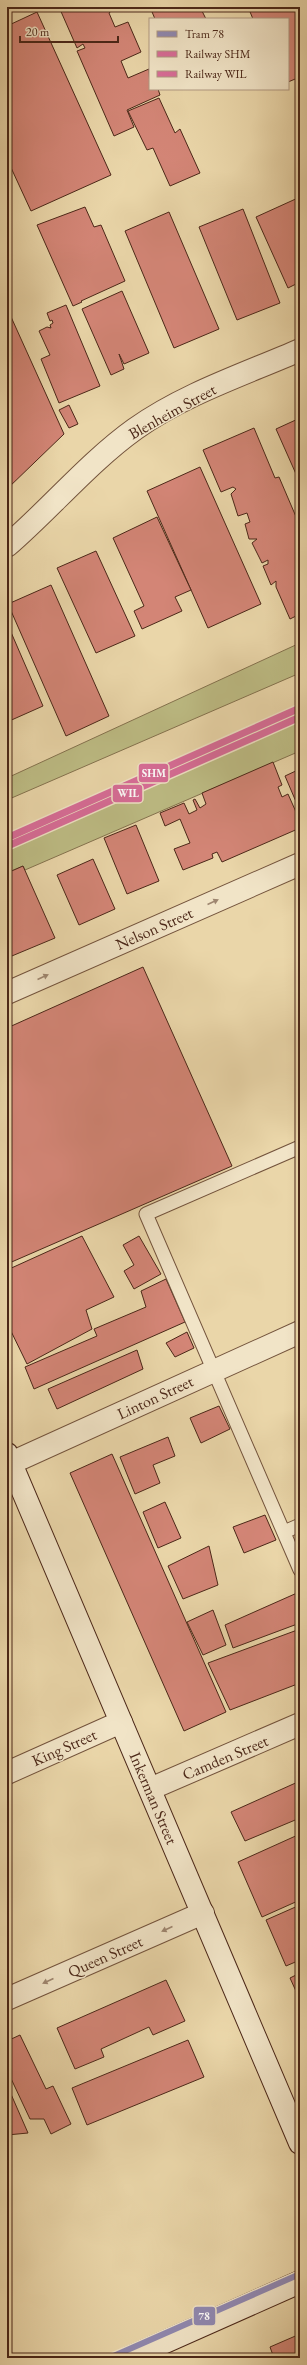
<svg xmlns="http://www.w3.org/2000/svg" width="307" height="2365" viewBox="0 0 307 2365" font-family="'EB Garamond',serif">
<rect width="100%" height="100%" fill="#ead6a9"/>
<filter id="stains"><feTurbulence type="fractalNoise" baseFrequency=".005" numOctaves="4"/><feColorMatrix values="0 0 0 0 .2 0 0 0 0 .09 0 0 0 0 .02 0 0 0 .5 -.17"/></filter>
<radialGradient id="worn" r=".72"><stop offset=".6" stop-color="#630" stop-opacity="0"/><stop offset="1" stop-color="#630" stop-opacity=".3"/></radialGradient>
<g fill="#bdbc84" stroke="#84724e">
<path d="M300 643V673L7 800V778Z"/>
<path d="M300 720V751L25 870 23 866 7 873V848Z"/>
</g>
<g fill="#d38576" stroke="#4b2718">
<path d="M59 7H116L109 13 115 27 128 22 141 52 121 61 128 78 149 69 150 89H158L160 95 127 110 134 127 114 136 77 51 85 48 83 44 77 48Z"/>
<path d="M150 7H200L206 19H155Z"/>
<path d="M248 7H300V77L288 82V19H253Z"/>
<path d="M37 12 111 175 31 211 7 159V26Z"/>
<path d="M159 98 175 133 180 129 200 173 170 186 153 148 147 150 128 111Z"/>
<path d="M300 197V282L288 288 256 217Z"/>
<path d="M85 207 94 227 101 225 125 281 81 301 82 302 73 306 37 225Z"/>
<path d="M243 209 280 303 237 320 199 227Z"/>
<path d="M169 212 219 329 174 348 125 231Z"/>
<path d="M122 291 149 353 124 364 119 354 124 369 111 375 82 309Z"/>
<path d="M66 305 100 386 59 403 41 359 50 355 39 331 47 327 51 328 50 325 53 323 52 320 50 321 47 313Z"/>
<path d="M7 308 64 434 7 489Z"/>
<path d="M69 405 78 424 69 428 59 410Z"/>
<path d="M300 418V483L276 429Z"/>
<path d="M254 428 275 478 279 477 300 526V614L290 619 276 587V581L271 585 263 566 268 564V560L262 563 252 543 257 539H249L245 524 250 522 247 513 238 516 231 494 236 489 233 487 221 492 203 450Z"/>
<path d="M200 467 261 604 208 628 147 491Z"/>
<path d="M157 517 191 590 175 597 182 611 142 629 134 611 144 606 113 538Z"/>
<path d="M96 551 135 636 96 653 57 568Z"/>
<path d="M51 585 109 716 66 736 8 604Z"/>
<path d="M7 623 43 706 7 722Z"/>
<path d="M273 762 282 785 278 787 282 797 288 794 300 821V828L222 862 217 852 212 854 213 858 183 870 174 849 190 843 180 819 165 826 160 813 184 803 189 814 197 810 193 800 195 799 200 808 206 804 202 793Z"/>
<path d="M300 769V811L285 776Z"/>
<path d="M136 825 159 881 127 894 104 838Z"/>
<path d="M93 859 115 909 79 925 57 875Z"/>
<path d="M23 866 55 938 7 958V873Z"/>
<path d="M143 967 232 1166 7 1264V1028Z"/>
<path d="M82 1236 114 1297 86 1310 92 1329 27 1364 7 1323V1270Z"/>
<path d="M139 1236 161 1274 134 1289 124 1271 134 1265 123 1245Z"/>
<path d="M166 1279 185 1322 34 1389 25 1367 97 1336 94 1329 146 1307 141 1291Z"/>
<path d="M187 1332 194 1348 175 1357 166 1343Z"/>
<path d="M137 1350 143 1369 57 1409 48 1389Z"/>
<path d="M219 1406 230 1429 201 1443 190 1418Z"/>
<path d="M168 1437 175 1456 153 1465 160 1483 135 1494 120 1457Z"/>
<path d="M112 1454 226 1712 184 1731 70 1473Z"/>
<path d="M165 1502 181 1538 158 1548 143 1512Z"/>
<path d="M265 1515 276 1540 244 1553 233 1527Z"/>
<path d="M209 1546 218 1585 183 1599 168 1566Z"/>
<path d="M297 1593 300 1600V1623L233 1648 225 1625Z"/>
<path d="M213 1610 226 1645 203 1655 187 1622Z"/>
<path d="M300 1629V1683L230 1710 208 1663Z"/>
<path d="M300 1781V1818L245 1841 231 1812Z"/>
<path d="M300 1834V1900L262 1917 238 1862Z"/>
<path d="M300 1905V1960L286 1966 266 1920Z"/>
<path d="M300 1973V2000L290 1978Z"/>
<path d="M166 1980 185 2021 153 2035 149 2027 101 2049 104 2057 75 2069 57 2028Z"/>
<path d="M20 2035 46 2089 53 2086 71 2124 51 2134 44 2119H30L7 2070V2041Z"/>
<path d="M188 2040 204 2077 87 2125 72 2088Z"/>
<path d="M7 2085 28 2133 7 2135Z"/>
<path d="M300 2334V2358H274L270 2347Z"/>
</g>
<g fill="none" stroke-linecap="round" stroke-linejoin="round">
<defs>
<g id="lane">
<path d="M300 1147 146 1214 300 1570"/>
<path d="M284 1532 300 1525"/>
</g>
<g id="street">
<path d="M7 546C50 509 89 462 135 429 184 394 245 374 300 350"/>
<path d="M7 993 300 864"/>
<path d="M11 1463 300 1332"/>
<path d="M7 1773 121 1722"/>
<path d="M150 1789 300 1724"/>
<path d="M7 1999 203 1913"/>
</g>
<g id="secondary">
<path d="M7 1454 300 2143"/>
<path d="M129 2358 300 2282"/>
</g>
</defs>
<use href="#lane" stroke="#73533c" stroke-width="15"/>
<use href="#street" stroke="#73533c" stroke-width="24"/>
<use href="#secondary" stroke="#4b2718" stroke-width="24"/>
<use href="#lane" stroke="#f1e4c7" stroke-width="13"/>
<use href="#street" stroke="#f1e4c7" stroke-width="22"/>
<use href="#secondary" stroke="#f1e4c7" stroke-width="22"/>
<defs>
<path id="rail-1" d="M7 838 300 708"/>
<path id="rail-2" d="M10 845 300 717"/>
</defs>
<use href="#rail-1" stroke="#f1e4c7" stroke-width="10"/>
<use href="#rail-2" stroke="#f1e4c7" stroke-width="10"/>
<use href="#rail-1" stroke="#d86c98" stroke-width="7"/>
<use href="#rail-2" stroke="#d86c98" stroke-width="7"/>
<defs>
<path id="tram-1" d="M109 2358 300 2274"/>
</defs>
<use href="#tram-1" stroke="#f1e4c7" stroke-width="9"/>
<use href="#tram-1" stroke="#8f88b0" stroke-width="6"/>
</g>
<defs><path id="oneway-solid" d="M-6-.8H1V-3.2L6.5 0L1 3.2V.8H-6Z"/></defs>
<g fill="#9e8670">
<use href="#oneway-solid" transform="translate(213 902) rotate(-24)"/>
<use href="#oneway-solid" transform="translate(43 977) rotate(-24)"/>
<use href="#oneway-solid" transform="translate(167 1929) rotate(156)"/>
<use href="#oneway-solid" transform="translate(48 1981) rotate(156)"/>
</g>
<g text-anchor="middle" stroke-width="3" stroke-linejoin="round" paint-order="stroke">
<g font-size="16" fill="#4b2718" stroke="#f1e4c7">
<text transform="translate(172 411) rotate(-29)" y="6">Blenheim Street</text>
<text transform="translate(154 928) rotate(-24)" y="6">Nelson Street</text>
<text transform="translate(155 1397) rotate(-25)" y="6">Linton Street</text>
<text transform="translate(64 1747) rotate(-24)" y="6">King Street</text>
<text transform="translate(225 1757) rotate(-23)" y="6">Camden Street</text>
<text transform="translate(154 1798) rotate(67)" y="6">Inkerman Street</text>
<text transform="translate(105 1956) rotate(-24)" y="6">Queen Street</text>
</g>
</g>
<g stroke="#f1e4c7" stroke-width="1.5">
<rect x="138" y="763" width="31" height="20" rx="4" fill="#d86c98"/>
<rect x="112" y="784" width="31" height="19" rx="4" fill="#d86c98"/>
<rect x="193" y="2306" width="23" height="20" rx="4" fill="#8f88b0"/>
</g>
<g font-size="11" text-anchor="middle" font-weight="bold" fill="#fff">
<text x="154" y="777">SHM</text>
<text x="128" y="797">WIL</text>
<text x="204" y="2320">78</text>
</g>
<rect width="307" height="2365" fill="none" stroke="#ead6a9" stroke-width="24"/>
<rect x="8" y="8" width="291" height="2349" fill="none" stroke="#4b2718" stroke-width="2"/>
<rect x="12" y="12" width="283" height="2341" fill="none" stroke="#4b2718"/>
<rect x="149" y="18" width="140" height="72" fill="#f1e4c7" stroke="#af9881"/>
<rect x="157" y="31" width="20" height="6" fill="#8f88b0" stroke="#af9881"/>
<text x="185" y="38" font-size="12" fill="#4b2718">Tram 78</text>
<rect x="157" y="51" width="20" height="6" fill="#d86c98" stroke="#af9881"/>
<text x="185" y="58" font-size="12" fill="#4b2718">Railway SHM</text>
<rect x="157" y="71" width="20" height="6" fill="#d86c98" stroke="#af9881"/>
<text x="185" y="78" font-size="12" fill="#4b2718">Railway WIL</text>
<path d="M20 36v6h98v-6" fill="none" stroke="#4b2718" stroke-width="2"/>
<text x="26" y="36" font-size="12" fill="#4b2718" stroke="#f1e4c7" stroke-width="3" paint-order="stroke">20 m</text>
<rect width="100%" height="100%" filter="url(#stains)"/>
<rect width="100%" height="100%" fill="url(#worn)"/>
</svg>
